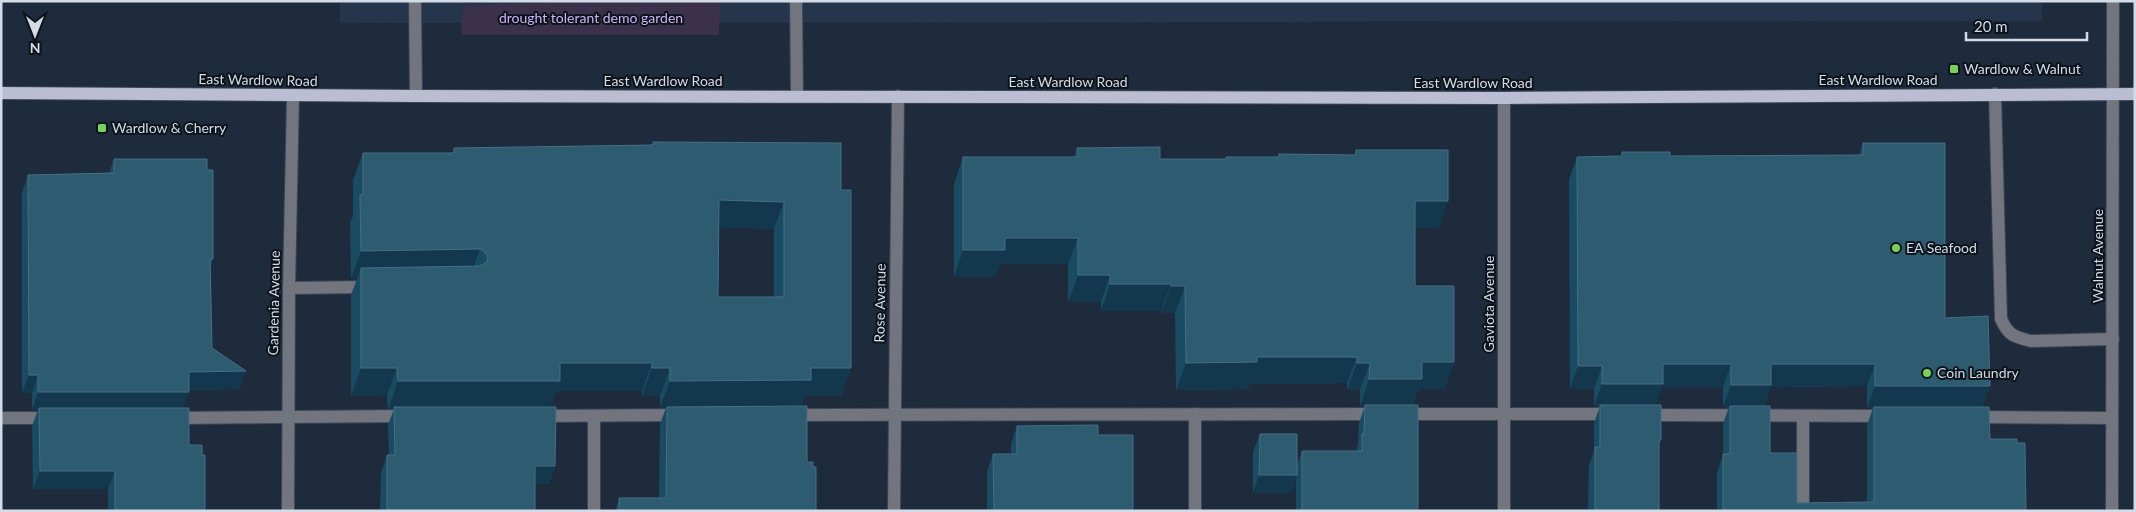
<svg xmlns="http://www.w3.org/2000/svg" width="2136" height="512" viewBox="0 0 2136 512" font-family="Lato,sans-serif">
<rect width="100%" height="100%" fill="#1e2b3c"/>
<path fill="#25354b" d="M340 1H2042V21L340 23Z"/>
<path fill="#3c314b" d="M584 1H720L719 35H461L463 6Z"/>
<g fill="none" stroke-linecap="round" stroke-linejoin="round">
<defs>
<g id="minor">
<path d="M415 1 416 96"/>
<path d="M796 1 797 96"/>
<path d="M1995 94 2001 319C2008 335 2014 337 2031 341L2113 339"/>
<path d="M1504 98V511"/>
<path d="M289 288 369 287"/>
<path d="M1195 414V511"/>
<path d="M1402 414H1614"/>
<path d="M792 415 1379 414"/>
<path d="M1644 415 1887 416"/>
<path d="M539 416 679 415"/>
<path d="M1803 416V511"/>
<path d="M1974 417 2112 418"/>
<path d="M1 418H52"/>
<path d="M172 418 407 416"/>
<path d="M288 511 289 288 293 96"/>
<path d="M594 511V416"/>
<path d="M894 511 898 96"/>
<path d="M2112 511 2113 1"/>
</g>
<path id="major" d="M1 93 416 96 1504 98 2135 94"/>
</defs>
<use href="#minor" stroke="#3b4757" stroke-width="14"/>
<use href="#major" stroke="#3b4757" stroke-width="14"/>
<use href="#minor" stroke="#72747e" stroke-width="12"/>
<use href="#major" stroke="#bbbdd3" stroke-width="12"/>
</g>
<g fill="#194c62" fill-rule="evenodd">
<path d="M653 142 841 190 851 368 841 396H805L801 406 807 462 816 511H615L619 498H659L660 424 666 408H660V396H642V391H556L550 407 555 466 549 484H535V511H380L381 473 387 455H389L388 425 394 409H388L387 395 351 396V295L357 279H351L350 222 353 216V180L363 153H452L454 148 651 145ZM719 227 774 229V297H718Z"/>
<path d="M1863 143 1945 318 1983 407 1990 439 2017 443 2026 511H1717V472L1723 455V424L1729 407H1723V387H1662L1655 405 1661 440 1659 446V511H1588L1589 465 1594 451V423L1600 406H1594V389H1570L1569 179 1577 157 1621 156 1622 152 1670 156 1859 155ZM1867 386V408H1873L1867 425V502L1797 503 1770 453 1764 406 1771 387Z"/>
<path d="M1077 148 1160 159H1225L1226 157H1278L1279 154 1354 155 1356 150 1439 228H1415V286L1454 362 1444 389H1418L1413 405 1418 511H1296V479L1291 493H1253V452L1260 434 1297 465 1302 451H1356L1358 445 1359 423 1365 406H1360V389L1347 390V383L1249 384 1248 389 1176 390 1175 313H1161V311H1101V302H1068V264H1000L995 277H954V184L963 157H1074Z"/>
<path d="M114 159 207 170 213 259 211 265 212 348 240 389 189 390 183 408 189 445 202 455 205 511H108V489H33L32 426 38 410H32V393H22V193L28 175 109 173Z"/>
<path d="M1017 426 1098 435 1133 511H987V472L993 454H1011V444Z"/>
</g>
<g fill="#13384d">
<path d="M719 200 784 202 774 229 709 227Z"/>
<path d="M1415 201H1448L1439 228H1405Z"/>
<path d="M1005 238H1078L1068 264H1000L995 277H954L963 250Z"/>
<path d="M480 249 470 277 361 268 357 279H351L361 251Z"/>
<path d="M1078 275H1110L1101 302H1068Z"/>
<path d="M1110 284H1171L1161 311H1101Z"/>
<path d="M1171 286H1185L1175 313H1161Z"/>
<path d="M1257 357H1357L1347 383 1249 384 1248 389 1176 390 1186 363Z"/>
<path d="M1422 362H1454L1444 389H1418L1412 406H1360L1369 379Z"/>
<path d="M560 363H652L642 391H556L550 408 394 407V409H388L398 381Z"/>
<path d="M1357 363H1370L1360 389 1347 390Z"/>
<path d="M1663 364H1731L1723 387H1662L1654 407 1600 405V406H1594L1602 384Z"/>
<path d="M1771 364H1875L1867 386 1771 387 1763 408 1730 406 1729 407H1723L1731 385Z"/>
<path d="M1578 366H1602L1594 389H1570Z"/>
<path d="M361 368H397L387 395 351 396Z"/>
<path d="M652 368H670L660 396H642Z"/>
<path d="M811 368H851L841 396H805L801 408H660L670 381Z"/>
<path d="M246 371 240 389 183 390 189 372Z"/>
<path d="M29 375H38L32 393H22Z"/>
<path d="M1875 386H1990L1982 409 1874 407 1873 408H1867Z"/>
<path d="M38 392H189L183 409 39 408 38 410H32Z"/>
<path d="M535 466H555L549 484H528Z"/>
<path d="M40 471H115L108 489H33Z"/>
<path d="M1259 475H1297L1291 493H1253Z"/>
</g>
<g fill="#2d5b70" stroke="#476f83" fill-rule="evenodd">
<path d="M653 142 841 143V190H851V368H811V380L670 381V368H652V363H560V381H398L397 368H361V268L480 266 487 262 488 257 484 251 480 249 361 251 360 195H363V153H454V148L653 145ZM719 200 784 202V297H718Z"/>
<path d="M1863 143H1945V318L1988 316 1990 386H1875V364H1771V385H1731V364H1663V384H1602V366H1578L1577 157 1622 156V152H1670V156L1863 155Z"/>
<path d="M1160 147V159H1226V157H1279V154L1356 155V150H1448V201H1415V286H1454V362H1422V379H1369L1370 363H1357V357H1257V362L1186 363 1185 286H1171V284H1110V275H1078V238H1005V250H963V157H1078L1077 148Z"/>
<path d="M114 159H207V170H213V259H210L212 348 246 371 189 372V392H38V375H29L28 175 114 173Z"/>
<path d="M1365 405H1418V511H1302V451H1362V434H1364Z"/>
<path d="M1600 405H1661V440H1659V511H1595V447H1600Z"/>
<path d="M807 406V462H813V467H816V511H619V498H666L667 407Z"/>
<path d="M1730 406H1770V453H1797V503L1874 502V407H1989L1990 439H2017V443H2025L2026 511H1723V454H1730Z"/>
<path d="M394 407H556L555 466H535V511H387V455H395Z"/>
<path d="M39 408H189V445H202V455H205V511H115V471H40Z"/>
<path d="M1098 425V435H1133V511H994L993 454H1017V426Z"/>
<path d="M1260 434H1297V475H1259Z"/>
</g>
<g fill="#78d258" stroke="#0d131b" stroke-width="2">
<rect x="1949" y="64" width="10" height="10" rx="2.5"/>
<rect x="97" y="123" width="10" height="10" rx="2.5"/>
<circle cx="1896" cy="248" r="5"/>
<circle cx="1927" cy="373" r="5"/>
</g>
<g text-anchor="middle" stroke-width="4" stroke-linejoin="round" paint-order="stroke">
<g font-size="14" fill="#cdb2f4" stroke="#0d131b">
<text x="591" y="23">drought tolerant demo garden</text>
</g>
<g font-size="14" fill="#d2dbe6" stroke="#0d131b" text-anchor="start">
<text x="1964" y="74">Wardlow &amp; Walnut</text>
<text x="112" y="133">Wardlow &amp; Cherry</text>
<text x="1906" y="253">EA Seafood</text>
<text x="1937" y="378">Coin Laundry</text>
</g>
<g font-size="14" fill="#d2dbe6" stroke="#0d131b">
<text transform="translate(258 80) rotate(1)" y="5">East Wardlow Road</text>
<text x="1878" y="85">East Wardlow Road</text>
<text x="663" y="86">East Wardlow Road</text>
<text x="1068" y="87">East Wardlow Road</text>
<text x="1473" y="88">East Wardlow Road</text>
<text transform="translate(2098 256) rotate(-90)" y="5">Walnut Avenue</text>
<text transform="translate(274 303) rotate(-89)" y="5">Gardenia Avenue</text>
<text transform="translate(880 303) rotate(-89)" y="5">Rose Avenue</text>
<text transform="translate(1489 304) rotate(-90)" y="5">Gaviota Avenue</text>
</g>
</g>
<rect width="2136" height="512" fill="none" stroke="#d2dbe6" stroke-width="5"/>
<g transform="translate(35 35) rotate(180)" stroke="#0d131b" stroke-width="4" paint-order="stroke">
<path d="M0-4L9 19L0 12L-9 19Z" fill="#d2dbe6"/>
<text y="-8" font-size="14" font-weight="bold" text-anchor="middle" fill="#d2dbe6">N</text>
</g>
<path d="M1966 32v8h121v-8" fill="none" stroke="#d2dbe6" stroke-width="2.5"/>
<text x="1974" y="32" font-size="15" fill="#d2dbe6" stroke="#0d131b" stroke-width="4" paint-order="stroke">20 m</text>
</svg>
